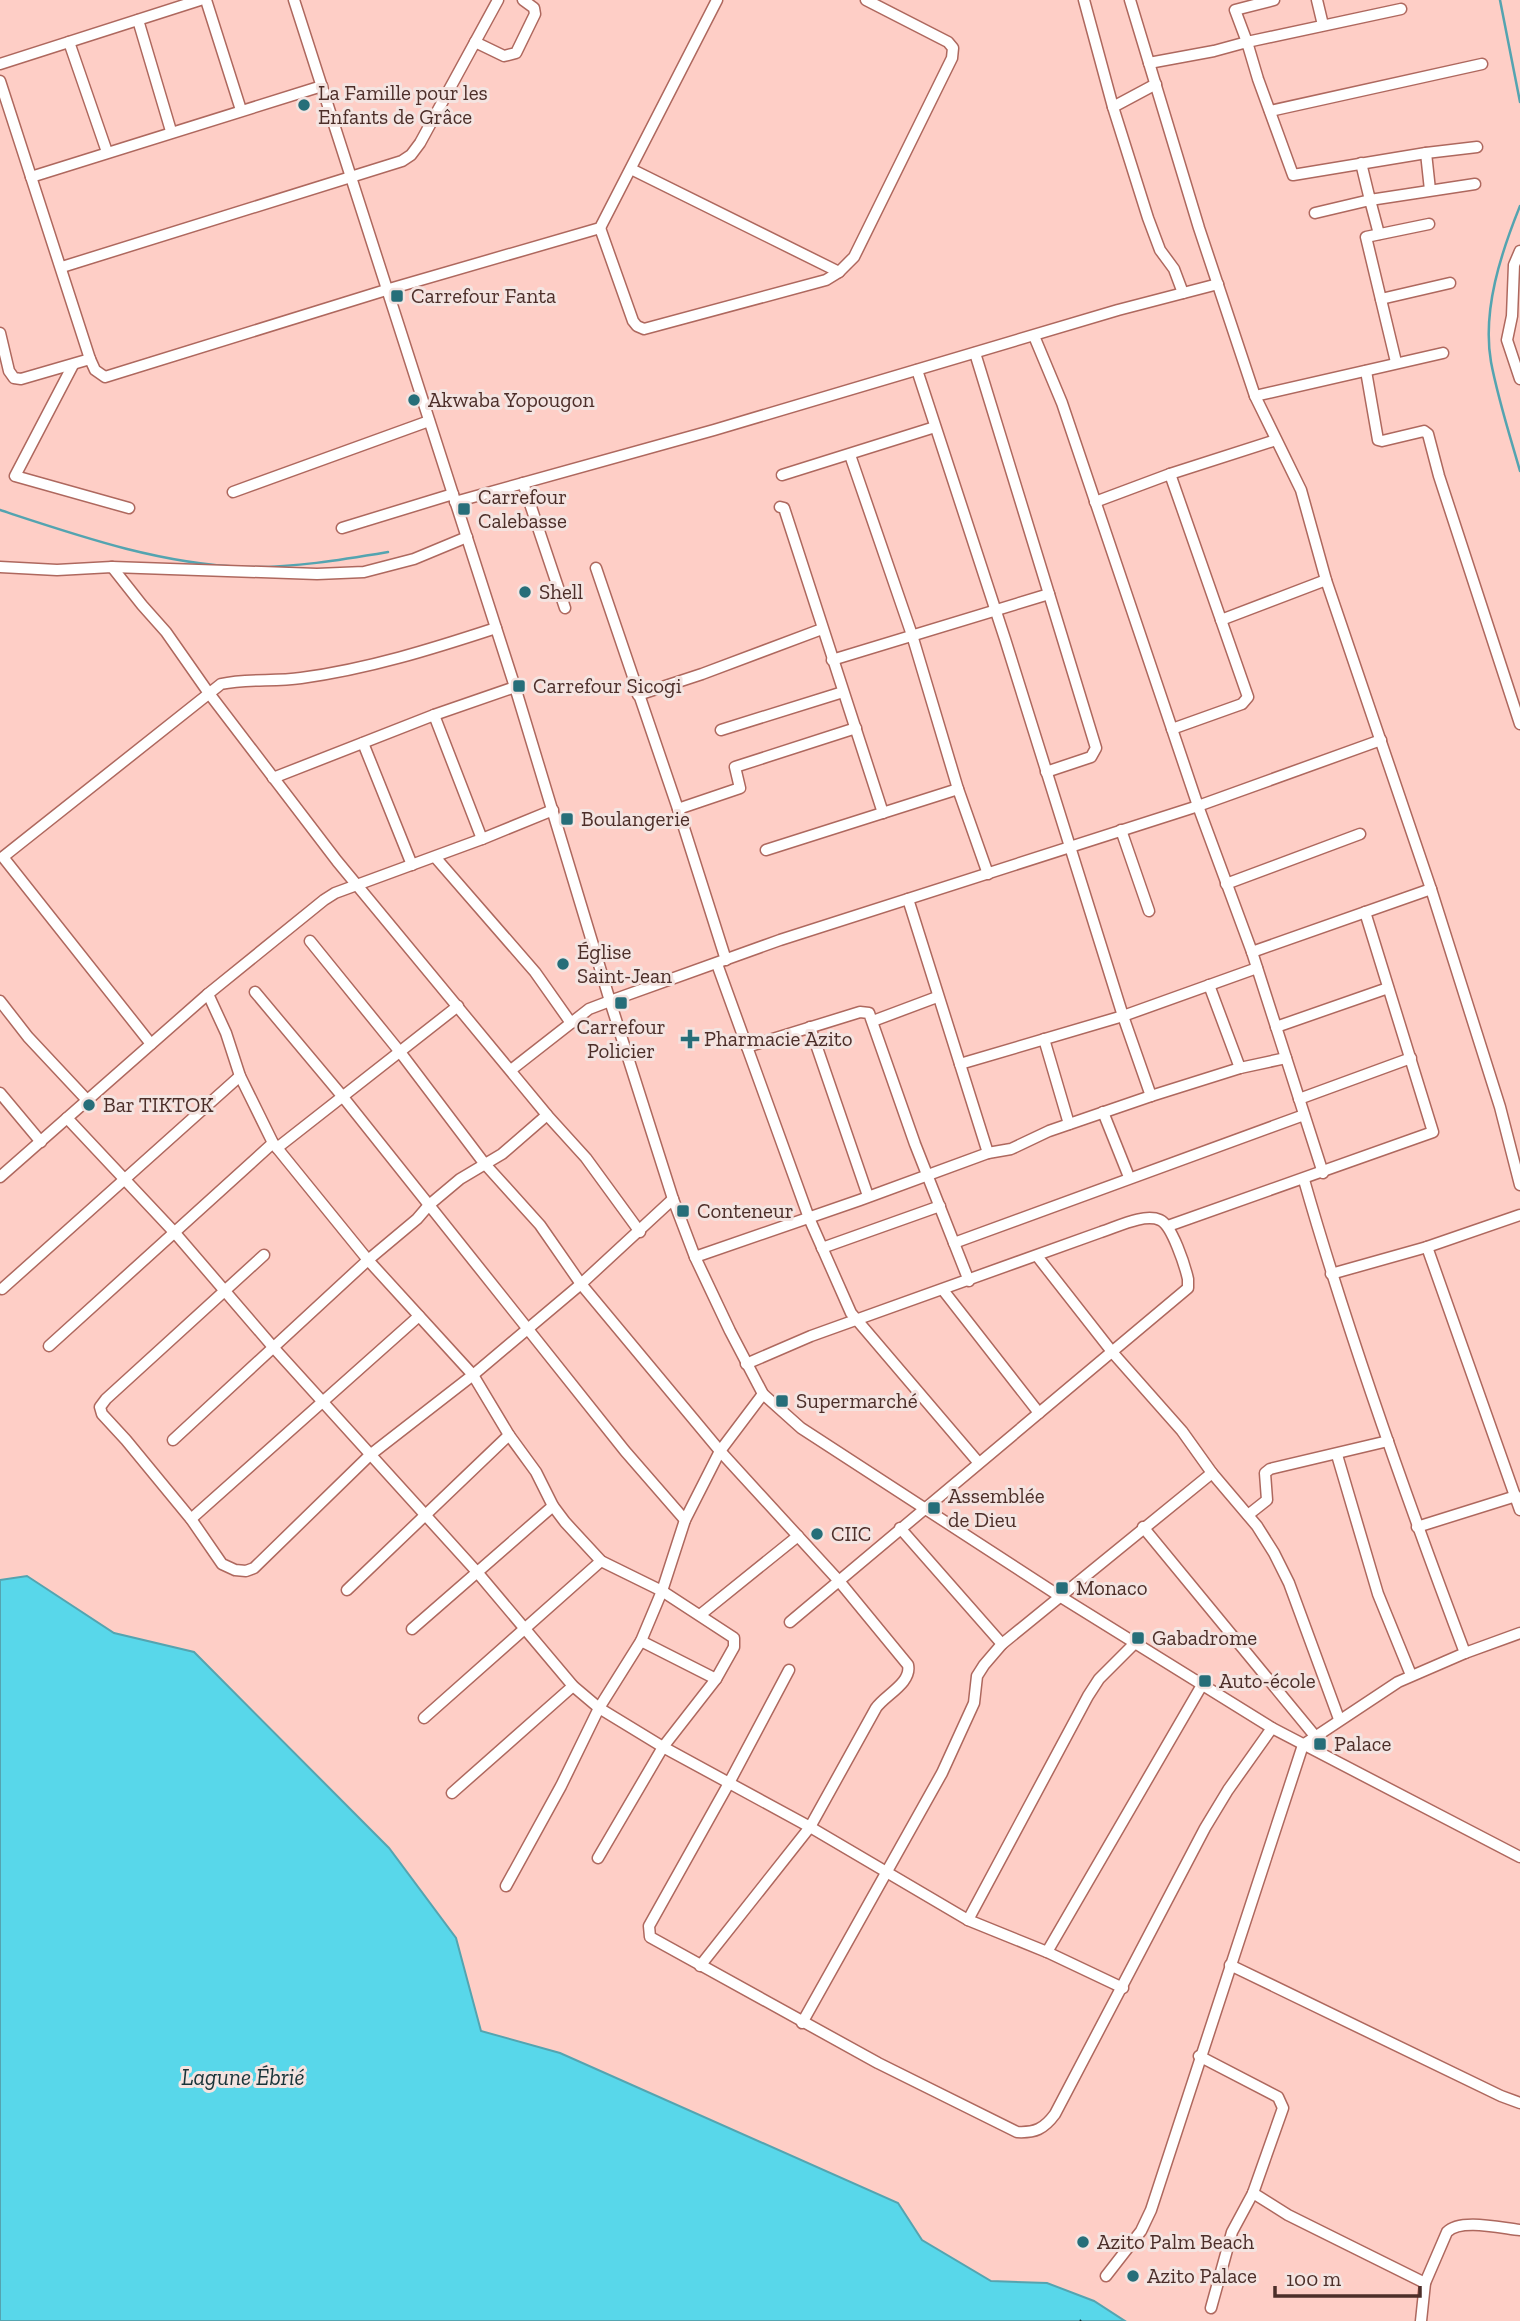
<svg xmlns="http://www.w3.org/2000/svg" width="1520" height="2321" viewBox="0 0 1520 2321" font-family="'Zilla Slab',serif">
<rect width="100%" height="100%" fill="#fecec6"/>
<path fill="#58d7ea" stroke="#54a4b0" stroke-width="2" d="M27 1576 114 1633 194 1652 389 1848 456 1938 481 2031 560 2053 898 2203 922 2240 991 2281 1047 2283 1094 2301 1125 2321H0V1580Z"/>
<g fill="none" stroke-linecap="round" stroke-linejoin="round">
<g stroke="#54a4b0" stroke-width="2.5">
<path d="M1500 0 1520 102"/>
<path d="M1520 206C1501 253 1482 310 1491 362 1498 399 1510 436 1520 471"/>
<path d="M0 510C79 536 160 564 244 567 292 568 341 560 388 552"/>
</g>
<path stroke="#193439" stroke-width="2" stroke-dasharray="9 7" stroke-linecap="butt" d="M1080 2321 1081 2320"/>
<defs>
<g id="minor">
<path d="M206 0 241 110"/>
<path d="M294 0 515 687 610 1001 673 1199 695 1257 730 1331 763 1394 801 1428 1061 1597 1272 1728 1520 1857"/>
<path d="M1084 0 1113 107"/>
<path d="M1130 0 1199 228 1255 396 1301 490 1326 580 1431 889 1500 1107 1520 1185"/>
<path d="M1274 0 1235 10 1247 42 1401 9"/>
<path d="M1317 0 1323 25"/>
<path d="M138 20 171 131"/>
<path d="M69 42 107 152"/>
<path d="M475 42 504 56 516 53 535 14 534 8 523 0"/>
<path d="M1149 63 1214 51 1247 42 1258 79 1293 175 1426 153"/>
<path d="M0 64 200 0"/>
<path d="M0 81 90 359 95 370 105 377 386 290 600 228 717 0"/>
<path d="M1156 84 1113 107 1148 218 1160 250 1174 269 1183 293"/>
<path d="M1270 111 1482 64"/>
<path d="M1361 163 1370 200 1475 184"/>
<path d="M631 169 839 272"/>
<path d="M31 177 322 86"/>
<path d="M1430 190 1426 153 1477 147"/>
<path d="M1315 213 1370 200 1379 234"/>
<path d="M600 228 633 321 637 326 644 329 826 280 839 272 854 257 952 58 953 48 948 42 866 0"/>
<path d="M1520 251 1514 265 1512 316 1507 340 1520 379"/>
<path d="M62 267 402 161 411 155 420 143 498 0"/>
<path d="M1381 299 1450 283"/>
<path d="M0 333 9 371 14 378 21 379 90 359"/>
<path d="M1034 336 1062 403 1198 806 1252 952 1323 1173"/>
<path d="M1396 362 1366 237 1429 224"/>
<path d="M73 365 15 476 129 508"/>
<path d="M917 370 1005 639 1123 1016 1151 1096"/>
<path d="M1366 371 1378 440 1382 441 1424 431 1428 434 1439 476 1520 724"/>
<path d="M1255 396 1443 353"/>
<path d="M850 455 912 635 958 789 988 874"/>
<path d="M1170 474 1248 697 1242 704 1172 729"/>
<path d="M782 475 935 427"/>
<path d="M523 483 565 608"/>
<path d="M233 492 429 421"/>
<path d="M455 502 714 430 1118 310 1218 284"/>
<path d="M1095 502 1170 474 1276 440"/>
<path d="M780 507 784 508 883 813"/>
<path d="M342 528 453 494"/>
<path d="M0 567 57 570 112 567 317 574 364 572 414 559 467 537"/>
<path d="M112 567 142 605 166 632 208 692 337 861 547 1115 586 1158 640 1232"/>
<path d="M596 568 678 809 726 960"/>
<path d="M1221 620 1326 580"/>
<path d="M832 660 1049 594 975 353"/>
<path d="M638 695 702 674 822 629"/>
<path d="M434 715 482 839"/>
<path d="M721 730 843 692"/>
<path d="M363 743 412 865"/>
<path d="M1046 772 1091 757 1096 748 1049 594"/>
<path d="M273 778 434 715 515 687"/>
<path d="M678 809 740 788 735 767 856 728"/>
<path d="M553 810 482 839 335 893 324 900 208 994 226 1033 240 1076 273 1143 368 1260 473 1375 509 1435 536 1472 553 1506 565 1522 601 1561 662 1591 734 1638V1647L716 1679 663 1747 598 1858"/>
<path d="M1121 830 1149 911"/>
<path d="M766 850 958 789"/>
<path d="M435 857 535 972 571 1023"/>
<path d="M1226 884 1360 834"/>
<path d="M908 899 988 1153"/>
<path d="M310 941 400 1052 484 1163 540 1225 581 1284 720 1451 839 1581 908 1665C912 1683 885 1695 876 1708L810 1827 700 1966"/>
<path d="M1252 952 1431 889"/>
<path d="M717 964 809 1218 851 1313 978 1462"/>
<path d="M1209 985 1240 1068"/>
<path d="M255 992 343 1097 625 1451 685 1520"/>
<path d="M0 1001 28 1037 87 1100"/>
<path d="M873 1021 937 997"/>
<path d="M810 1027 868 1196"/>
<path d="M1276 1027 1388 988"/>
<path d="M1044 1039 1069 1124"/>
<path d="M151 1044 3 857 221 684C247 678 274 682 301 678 368 669 432 649 496 628"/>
<path d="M747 1047 860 1012 869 1013 915 1144 969 1281"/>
<path d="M960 1064 1123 1016 1257 968"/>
<path d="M511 1070 589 1009 610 1001 780 940 1198 806 1381 740"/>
<path d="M0 1093 41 1142"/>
<path d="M1299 1099 1411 1058"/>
<path d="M1103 1112 1129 1177"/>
<path d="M67 1118 175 1233 273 1347 477 1572 573 1686 599 1708 663 1747 810 1827 968 1920 1047 1952 1123 1988"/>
<path d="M277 1148 458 1006"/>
<path d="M0 1177 208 994"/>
<path d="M1304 1180C1350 1340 1406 1497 1465 1653L1520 1633"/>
<path d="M1168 1226 1433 1132 1365 912"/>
<path d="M954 1243 1304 1115"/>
<path d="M1427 1247 1520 1510"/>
<path d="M822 1248 940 1206"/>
<path d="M264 1255 106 1399 100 1407 102 1414 126 1440 191 1519 222 1564 235 1570 246 1571 254 1568 370 1455 473 1375 581 1284 673 1199"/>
<path d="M1037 1256 1113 1353 1182 1431 1212 1473 1257 1526 1274 1553 1289 1583 1339 1719"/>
<path d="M695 1257 860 1200 988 1153 1011 1149 1049 1131 1151 1096 1240 1068 1286 1058"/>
<path d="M1331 1274 1427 1247 1520 1215"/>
<path d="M2 1289 240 1076"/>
<path d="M943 1290 1039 1413"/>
<path d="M49 1346 273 1143"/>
<path d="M746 1364 811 1336 1101 1232C1117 1227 1144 1213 1160 1220 1172 1225 1185 1266 1188 1279V1288L790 1622"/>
<path d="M173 1440 368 1260 417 1219 429 1205 460 1179 502 1154 547 1115"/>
<path d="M1337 1455 1378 1594 1411 1675"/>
<path d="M1248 1515 1267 1500 1265 1473 1270 1469 1388 1441"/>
<path d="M191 1519 419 1316"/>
<path d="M1143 1527 1315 1736"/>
<path d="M1417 1527 1516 1496"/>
<path d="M900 1528 1002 1644"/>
<path d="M347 1590 509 1435"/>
<path d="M700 1615 798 1536"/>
<path d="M412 1629 553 1506"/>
<path d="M641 1641 716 1679"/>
<path d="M789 1670 729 1783 649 1926 650 1937 878 2063 1017 2132C1035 2133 1044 2129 1055 2114L1205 1828 1228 1790 1272 1728"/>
<path d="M424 1718 601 1561"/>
<path d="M452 1793 573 1686"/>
<path d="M506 1886 561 1786 599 1708 641 1641 662 1591 685 1520 720 1451 763 1394"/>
<path d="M968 1920 1088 1696 1099 1679 1136 1642"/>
<path d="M1047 1952 1202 1685"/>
<path d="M1230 1965 1501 2096 1520 2103"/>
<path d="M802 2023 942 1773 974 1703 977 1676 984 1665 1002 1644 1212 1473"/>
<path d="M1199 2056 1278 2097 1283 2108 1253 2193 1232 2232 1211 2308"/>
<path d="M1253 2193 1288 2215 1425 2283"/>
<path d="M1106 2276 1141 2231 1151 2210 1303 1745 1398 1682 1465 1653"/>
<path d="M1421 2321 1425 2283 1447 2232C1460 2218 1501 2228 1520 2230"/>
</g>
</defs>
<use href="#minor" stroke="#ae685e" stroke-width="13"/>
<use href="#minor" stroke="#fff" stroke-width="10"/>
</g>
<g fill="#266e79" stroke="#f4e4e1" stroke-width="2.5">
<circle cx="304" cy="105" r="7"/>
<rect x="390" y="289" width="14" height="14" rx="3.5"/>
<circle cx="414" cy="400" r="7"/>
<rect x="457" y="502" width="14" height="14" rx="3.5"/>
<circle cx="525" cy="592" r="7"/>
<rect x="512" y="679" width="14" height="14" rx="3.5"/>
<rect x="560" y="812" width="14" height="14" rx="3.5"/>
<circle cx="563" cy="964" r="7"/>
<rect x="614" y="996" width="14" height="14" rx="3.5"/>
<path d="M686.5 1028.5h7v7h7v7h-7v7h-7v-7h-7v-7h7z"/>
<circle cx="89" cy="1105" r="7"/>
<rect x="676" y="1204" width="14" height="14" rx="3.5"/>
<rect x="775" y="1394" width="14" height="14" rx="3.5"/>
<rect x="927" y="1501" width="14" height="14" rx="3.5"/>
<circle cx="817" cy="1534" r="7"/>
<rect x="1055" y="1581" width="14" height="14" rx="3.5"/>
<rect x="1131" y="1631" width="14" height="14" rx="3.5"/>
<rect x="1198" y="1674" width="14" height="14" rx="3.5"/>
<rect x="1313" y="1737" width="14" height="14" rx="3.5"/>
<circle cx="1083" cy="2242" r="7"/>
<circle cx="1133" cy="2276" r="7"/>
</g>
<g text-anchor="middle" stroke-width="6" stroke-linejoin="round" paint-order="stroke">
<g font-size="21" fill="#4c2e29" stroke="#f4e4e1" text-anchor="start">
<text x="318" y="100">La Famille pour les<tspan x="318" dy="24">Enfants de Grâce</tspan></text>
<text x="411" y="303">Carrefour Fanta</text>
<text x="428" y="407">Akwaba Yopougon</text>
<text x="478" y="504">Carrefour<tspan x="478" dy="24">Calebasse</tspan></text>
<text x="539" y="599">Shell</text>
<text x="533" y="693">Carrefour Sicogi</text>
<text x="581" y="826">Boulangerie</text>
<text x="577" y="959">Église<tspan x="577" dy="24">Saint-Jean</tspan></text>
<text x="621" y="1034" text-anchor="middle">Carrefour<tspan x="621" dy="24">Policier</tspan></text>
<text x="704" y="1046">Pharmacie Azito</text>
<text x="103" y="1112">Bar TIKTOK</text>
<text x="697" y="1218">Conteneur</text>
<text x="796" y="1408">Supermarché</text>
<text x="948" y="1503">Assemblée<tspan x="948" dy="24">de Dieu</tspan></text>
<text x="831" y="1541">CIIC</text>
<text x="1076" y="1595">Monaco</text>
<text x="1152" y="1645">Gabadrome</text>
<text x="1219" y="1688">Auto-école</text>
<text x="1334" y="1751">Palace</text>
<text x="1097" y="2249">Azito Palm Beach</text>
<text x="1147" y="2283">Azito Palace</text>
</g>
<g font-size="23" font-style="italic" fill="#193439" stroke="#f4e4e1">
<text x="243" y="2085">Lagune Ébrié</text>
</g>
</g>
<path d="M1275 2286v10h145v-10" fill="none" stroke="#4c2e29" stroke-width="3.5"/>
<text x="1286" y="2286" font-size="21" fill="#4c2e29" stroke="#f4e4e1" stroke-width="5" paint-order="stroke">100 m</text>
</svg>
